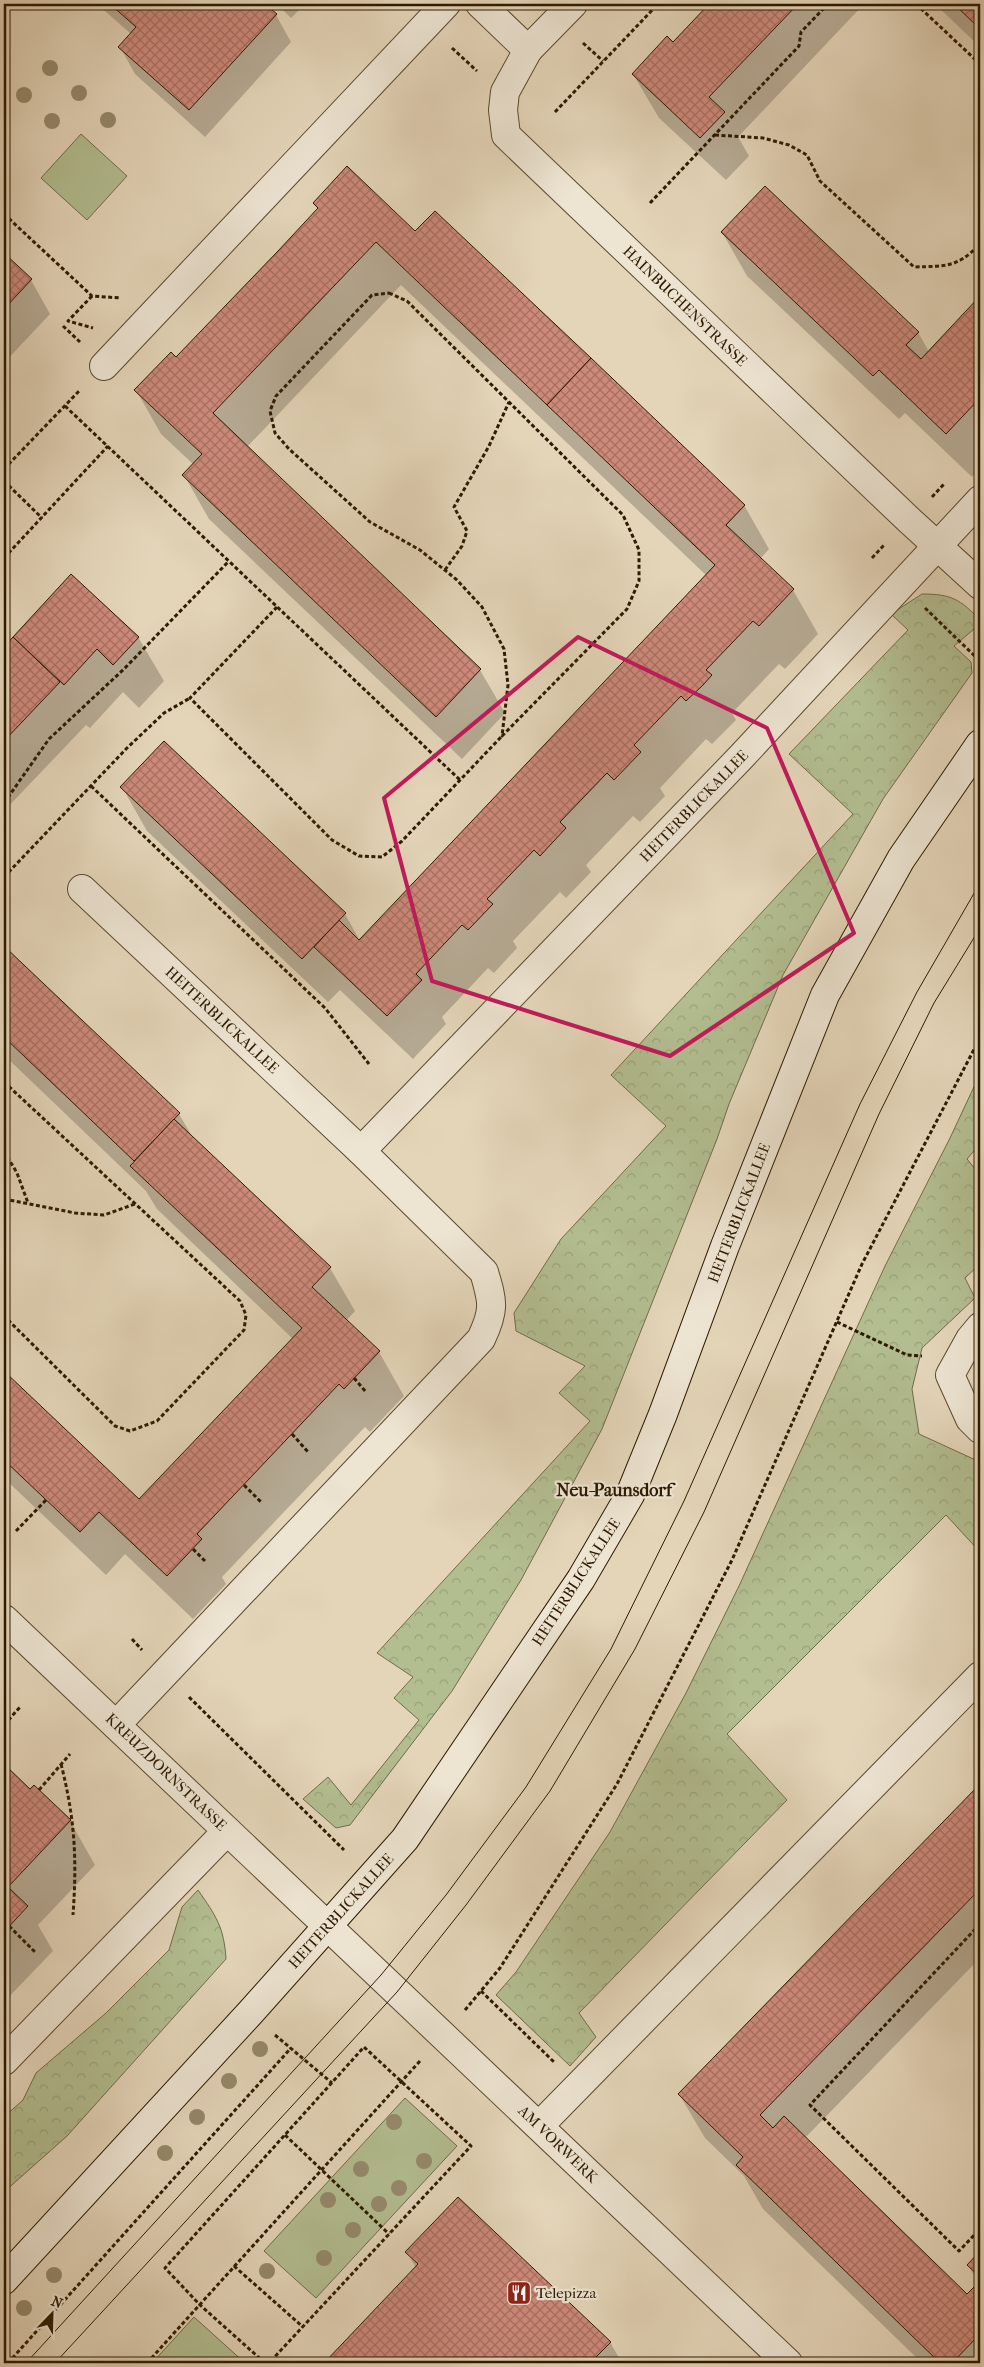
<svg xmlns="http://www.w3.org/2000/svg" width="984" height="2367" viewBox="0 0 984 2367" font-family="'IM FELL French Canon',serif">
<defs>
<pattern id="forest-crowns" width="20" height="18" patternUnits="userSpaceOnUse" patternTransform="scale(1.25)"><rect width="20" height="18" fill="#b2bd90"/><path d="M2 6a3 3 0 1 1 6 0M12 15a3 3 0 1 1 6 0" fill="none" stroke="#99a27a"/></pattern>
<pattern id="building-cross-hatch" width="8" height="8" patternUnits="userSpaceOnUse" patternTransform="scale(1.25)"><rect width="8" height="8" fill="#cd897a"/><path d="M0 0l8 8M0 8l8-8" fill="none" stroke="#a76f62"/></pattern>
</defs>
<rect width="100%" height="100%" fill="#e4d5b9"/>
<filter id="stains"><feTurbulence type="fractalNoise" baseFrequency=".004" numOctaves="4"/><feColorMatrix values="0 0 0 0 .2 0 0 0 0 .09 0 0 0 0 .02 0 0 0 .5 -.17"/></filter>
<radialGradient id="worn" r=".72"><stop offset=".6" stop-color="#630" stop-opacity="0"/><stop offset="1" stop-color="#630" stop-opacity=".3"/></radialGradient>
<g fill="url(#forest-crowns)" stroke="#706c48">
<path d="M922 594C951 594 960 599 980 620V624L954 646 971 662 972 673 883 799 783 975 729 1104 717 1139 602 1429 521 1580 452 1691 350 1825 336 1828 303 1799 328 1777 351 1805 419 1720 394 1698 413 1677 377 1653 590 1421 559 1393 585 1366 516 1331 514 1313 561 1239 666 1126 611 1075 853 814 789 754 908 630 891 614Z"/>
<path d="M980 1074V1144L967 1159 980 1175V1264L965 1278 975 1298 922 1348 912 1389 919 1434 980 1462V1552L946 1515 727 1734 787 1800 579 2013 596 2037 570 2066 496 1995 516 1972 610 1832 686 1693 739 1586 885 1266 950 1138Z"/>
<path d="M198 1890C216 1916 224 1927 226 1959L67 2136 4 2192V2117L23 2100 36 2073 106 2013 169 1950 182 1907Z"/>
</g>
<g fill="#b2bd90" stroke="#706c48">
<path d="M81 134 127 176 87 220 41 178Z"/>
<path d="M405 2098 457 2146 316 2298 264 2251Z"/>
<path d="M194 2317 245 2363H152Z"/>
</g>
<g fill="#0003">
<path d="M97 4H263L276 15 291 42 205 137 135 74 120 47 131 34Z"/>
<path d="M277 4H305L291 18Z"/>
<path d="M710 4H864L738 137 749 156 726 180 659 118 633 74 673 43Z"/>
<path d="M935 4H980V47Z"/>
<path d="M314 203 415 233 744 505 769 549 760 559 793 590 818 634 785 669 779 664 732 713 736 720 712 744 706 739 660 788 665 796 640 822 633 816 586 865 591 872 566 898 560 892 513 941 517 948 494 973 488 968 442 1017 446 1024 413 1059 340 990 328 1002 147 831 122 787 345 914 360 941 707 576 401 285 247 447 480 670 505 713 462 759 209 519 184 475 194 465 161 434 136 390 176 359 318 210Z"/>
<path d="M722 232 918 332 929 352 980 298V468L972 477 905 413 899 419 747 276Z"/>
<path d="M4 255 31 280 50 314 4 363Z"/>
<path d="M71 575 138 637 164 681 139 708 123 692 90 728 86 725 4 811V647Z"/>
<path d="M4 948 179 1114 193 1138 330 1268 355 1311 346 1321 379 1352 404 1396 370 1432 365 1427 222 1577 226 1584 193 1619 125 1554 106 1575 4 1478V1373L139 1501 293 1339 157 1209 146 1191 4 1055Z"/>
<path d="M4 1766 30 1791 34 1787 70 1821 95 1865 38 1925 53 1951 4 2002Z"/>
<path d="M980 1786V1958L805 2138 967 2296 979 2284 968 2265 980 2253V2363H922L763 2209 744 2176 705 2138 679 2094Z"/>
<path d="M407 2252 610 2342 622 2363H326L416 2268Z"/>
</g>
<g fill="url(#building-cross-hatch)" stroke="#2d1a01">
<path d="M110 4H265L277 14 189 110 118 47 136 27Z"/>
<path d="M709 4H798L709 97 725 112 700 138 632 74 667 36 673 42Z"/>
<path d="M954 4H980V29Z"/>
<path d="M347 166 415 231 435 211 591 358 547 405 376 242 213 413 481 669 436 717 182 475 202 454 134 390 171 352 176 357 278 251 318 208 313 203Z"/>
<path d="M765 186 919 332 906 345 921 359 980 296V390L977 393 980 398 946 434 879 370 873 376 721 232Z"/>
<path d="M4 253 32 279 4 309Z"/>
<path d="M591 358 745 505 726 525 794 589 759 626 753 621 706 670 712 675 703 685 686 701 681 696 634 745 641 752 614 780 607 773 560 822 566 828 540 856 534 850 487 899 493 904 468 930 462 925 416 974 422 980 387 1016 314 947 339 920 359 940 715 565 547 405Z"/>
<path d="M71 574 139 637 113 665 97 649 64 685 13 637Z"/>
<path d="M13 637 60 682 4 741V647Z"/>
<path d="M164 741 346 913 302 959 120 787Z"/>
<path d="M4 946 180 1113 134 1161 4 1037Z"/>
<path d="M174 1119 331 1267 312 1287 380 1351 344 1389 339 1384 197 1534 202 1539 167 1576 99 1512 80 1532 4 1460V1371L139 1499 302 1328 130 1166Z"/>
<path d="M4 1764 30 1789 34 1785 71 1820 8 1887 28 1906 4 1932Z"/>
<path d="M980 1784V1889L760 2115 773 2128 784 2116 967 2294 980 2281V2334L952 2363H940L736 2165 743 2157 678 2094Z"/>
<path d="M458 2197 611 2342 590 2363H324L418 2264 405 2252Z"/>
<path d="M980 2251V2277L967 2265Z"/>
</g>
<g fill="none" stroke-linecap="round" stroke-linejoin="round">
<defs>
<g id="minor">
<path d="M480 4 528 50 505 92 503 110 506 135 909 520 980 585"/>
<path d="M528 50 573 4"/>
<path d="M104 366 446 4"/>
<path d="M82 889 361 1151 484 1272C493 1302 495 1310 481 1339L116 1725"/>
<path d="M361 1151 742 756 980 500"/>
<path d="M980 1327 970 1339 950 1375 970 1419 980 1429"/>
<path d="M4 1619 788 2363"/>
<path d="M4 2061 227 1831"/>
<path d="M539 2126 980 1676"/>
</g>
<path id="secondary" d="M4 2280 250 2013 405 1839 581 1579 630 1495 663 1414 725 1246 825 995 901 859 980 744"/>
</defs>
<use href="#minor" stroke="#5b492f" stroke-width="30"/>
<use href="#secondary" stroke="#2d1a01" stroke-width="30"/>
<g stroke="#2d1a01" stroke-width="3" stroke-dasharray="4 2.5" stroke-linecap="butt">
<path d="M916 4 980 64"/>
<path d="M583 43 603 61"/>
<path d="M452 48 477 71"/>
<path d="M555 112 658 4"/>
<path d="M715 135 763 138 789 145 807 155 820 181 914 267C946 266 957 268 980 244"/>
<path d="M650 203 799 46 801 32 828 4"/>
<path d="M4 214 92 296 121 298"/>
<path d="M389 293 407 301 623 515 639 550V581L627 609 502 736 508 685 504 649 482 607 457 580 420 550 370 522 289 449 275 433 270 411 276 396 372 295Z"/>
<path d="M92 296 68 321 93 328"/>
<path d="M63 326 80 342"/>
<path d="M65 406 460 780"/>
<path d="M4 469 80 390"/>
<path d="M4 481 42 518"/>
<path d="M932 497 944 484"/>
<path d="M4 558 108 446"/>
<path d="M872 558 885 544"/>
<path d="M445 570 462 546 467 531 454 507 489 446 509 402"/>
<path d="M4 572 9 576 4 581"/>
<path d="M277 607 190 698 332 840 359 856 382 857 402 841 502 736"/>
<path d="M925 608 980 661"/>
<path d="M91 786 325 1008 369 1064"/>
<path d="M4 803 49 739 124 669 229 561"/>
<path d="M4 877 126 749 164 713 190 698"/>
<path d="M4 1082 240 1301 246 1315 244 1330 157 1421 130 1431 115 1426 4 1316"/>
<path d="M4 1151 17 1173 28 1203"/>
<path d="M4 1199 75 1213 104 1215 135 1204"/>
<path d="M837 1322 907 1355 922 1356"/>
<path d="M354 1378 366 1392"/>
<path d="M292 1434 308 1452"/>
<path d="M244 1485 261 1502"/>
<path d="M16 1531 46 1500"/>
<path d="M193 1549 205 1561"/>
<path d="M132 1639 142 1650"/>
<path d="M189 1697 344 1850"/>
<path d="M4 1725 20 1707"/>
<path d="M61 1764C75 1819 77 1859 73 1915"/>
<path d="M39 1790 70 1754"/>
<path d="M980 1924 810 2105 959 2251 980 2229"/>
<path d="M9 1926 36 1953"/>
<path d="M481 1991 554 2062"/>
<path d="M465 2010 500 1968 617 1784 732 1560 862 1264 980 1038"/>
<path d="M275 2035 332 2083"/>
<path d="M285 2135 389 2234"/>
<path d="M234 2266 303 2327"/>
<path d="M8 2363 291 2048"/>
<path d="M147 2363 420 2061"/>
<path d="M265 2363 200 2305 165 2268 364 2047 471 2146 269 2363"/>
</g>
<use href="#minor" stroke="#ede4d2" stroke-width="28"/>
<use href="#secondary" stroke="#ede4d2" stroke-width="28"/>
<g stroke="#2d1a01" stroke-width="1">
<path d="M26 2363 381 1975 446 1895 526 1787 611 1649 684 1501 860 1104 917 992 980 883"/>
<path d="M55 2363 397 1992 466 1905 550 1791 635 1649 704 1512 879 1114 934 1003 980 928"/>
</g>
</g>
<g fill="#95896b">
<circle cx="50" cy="68" r="8"/>
<circle cx="79" cy="93" r="8"/>
<circle cx="24" cy="95" r="8"/>
<circle cx="108" cy="120" r="8"/>
<circle cx="52" cy="121" r="8"/>
<circle cx="260" cy="2049" r="8"/>
<circle cx="229" cy="2081" r="8"/>
<circle cx="197" cy="2117" r="8"/>
<circle cx="394" cy="2122" r="8"/>
<circle cx="165" cy="2153" r="8"/>
<circle cx="424" cy="2161" r="8"/>
<circle cx="361" cy="2169" r="8"/>
<circle cx="399" cy="2188" r="8"/>
<circle cx="328" cy="2200" r="8"/>
<circle cx="379" cy="2204" r="8"/>
<circle cx="353" cy="2230" r="8"/>
<circle cx="324" cy="2258" r="8"/>
<circle cx="267" cy="2271" r="8"/>
<circle cx="54" cy="2275" r="8"/>
<circle cx="24" cy="2308" r="8"/>
</g>
<path fill="none" stroke="#c2185b" stroke-width="4" stroke-linejoin="round" d="M578 637 767 728 854 933 670 1056 432 981 384 798Z"/>
<defs>
<symbol id="restaurant-square" viewBox="-11 -11 22 22"><rect x="-9" y="-9" width="18" height="18" rx="4" fill="#8f2418" stroke="#ede4d2"/><path d="M-5-6h1v4h1v-4h1v4h1v-4h1v5L-1.5 .5V6h-2V.5L-5-1ZM5-6V6H3V1.5H1.5Q1.5-4 5-6Z" fill="#fff"/></symbol>
</defs>
<g fill-rule="evenodd">
<use href="#restaurant-square" x="505" y="2279" width="28" height="28"/>
</g>
<g text-anchor="middle" stroke-width="4.5" stroke-linejoin="round" paint-order="stroke">
<g font-size="15" fill="#2d1a01" stroke="#ede4d2">
<text transform="translate(685 306) rotate(44)" y="5">HAINBUCHENSTRASSE</text>
<text transform="translate(694 806) rotate(-46)" y="5">HEITERBLICKALLEE</text>
<text transform="translate(222 1020) rotate(43)" y="5">HEITERBLICKALLEE</text>
<text transform="translate(739 1213) rotate(-69)" y="5">HEITERBLICKALLEE</text>
<text transform="translate(576 1582) rotate(-57)" y="5">HEITERBLICKALLEE</text>
<text transform="translate(166 1772) rotate(44)" y="5">KREUZDORNSTRASSE</text>
<text transform="translate(341 1911) rotate(-48)" y="5">HEITERBLICKALLEE</text>
<text transform="translate(558 2144) rotate(44)" y="5">AM VORWERK</text>
</g>
<g font-size="15" fill="#2d1a01" stroke="#ede4d2" text-anchor="start">
<text x="536" y="2298">Telepizza</text>
</g>
<g font-size="18" font-weight="bold" fill="#2d1a01" stroke="#ede4d2">
<text x="614" y="1496">Neu-Paunsdorf</text>
</g>
</g>
<rect width="984" height="2367" fill="none" stroke="#e4d5b9" stroke-width="20"/>
<rect x="5" y="5" width="974" height="2357" fill="none" stroke="#2d1a01" stroke-width="2.5"/>
<rect x="10" y="10" width="964" height="2347" fill="none" stroke="#2d1a01"/>
<g transform="translate(52 2314) rotate(23)" stroke="#ede4d2" stroke-width="4" paint-order="stroke">
<path d="M0-4L9 19L0 12L-9 19Z" fill="#2d1a01"/>
<text y="-8" font-size="14" font-weight="bold" text-anchor="middle" fill="#2d1a01">N</text>
</g>
<rect width="100%" height="100%" filter="url(#stains)"/>
<rect width="100%" height="100%" fill="url(#worn)"/>
</svg>
